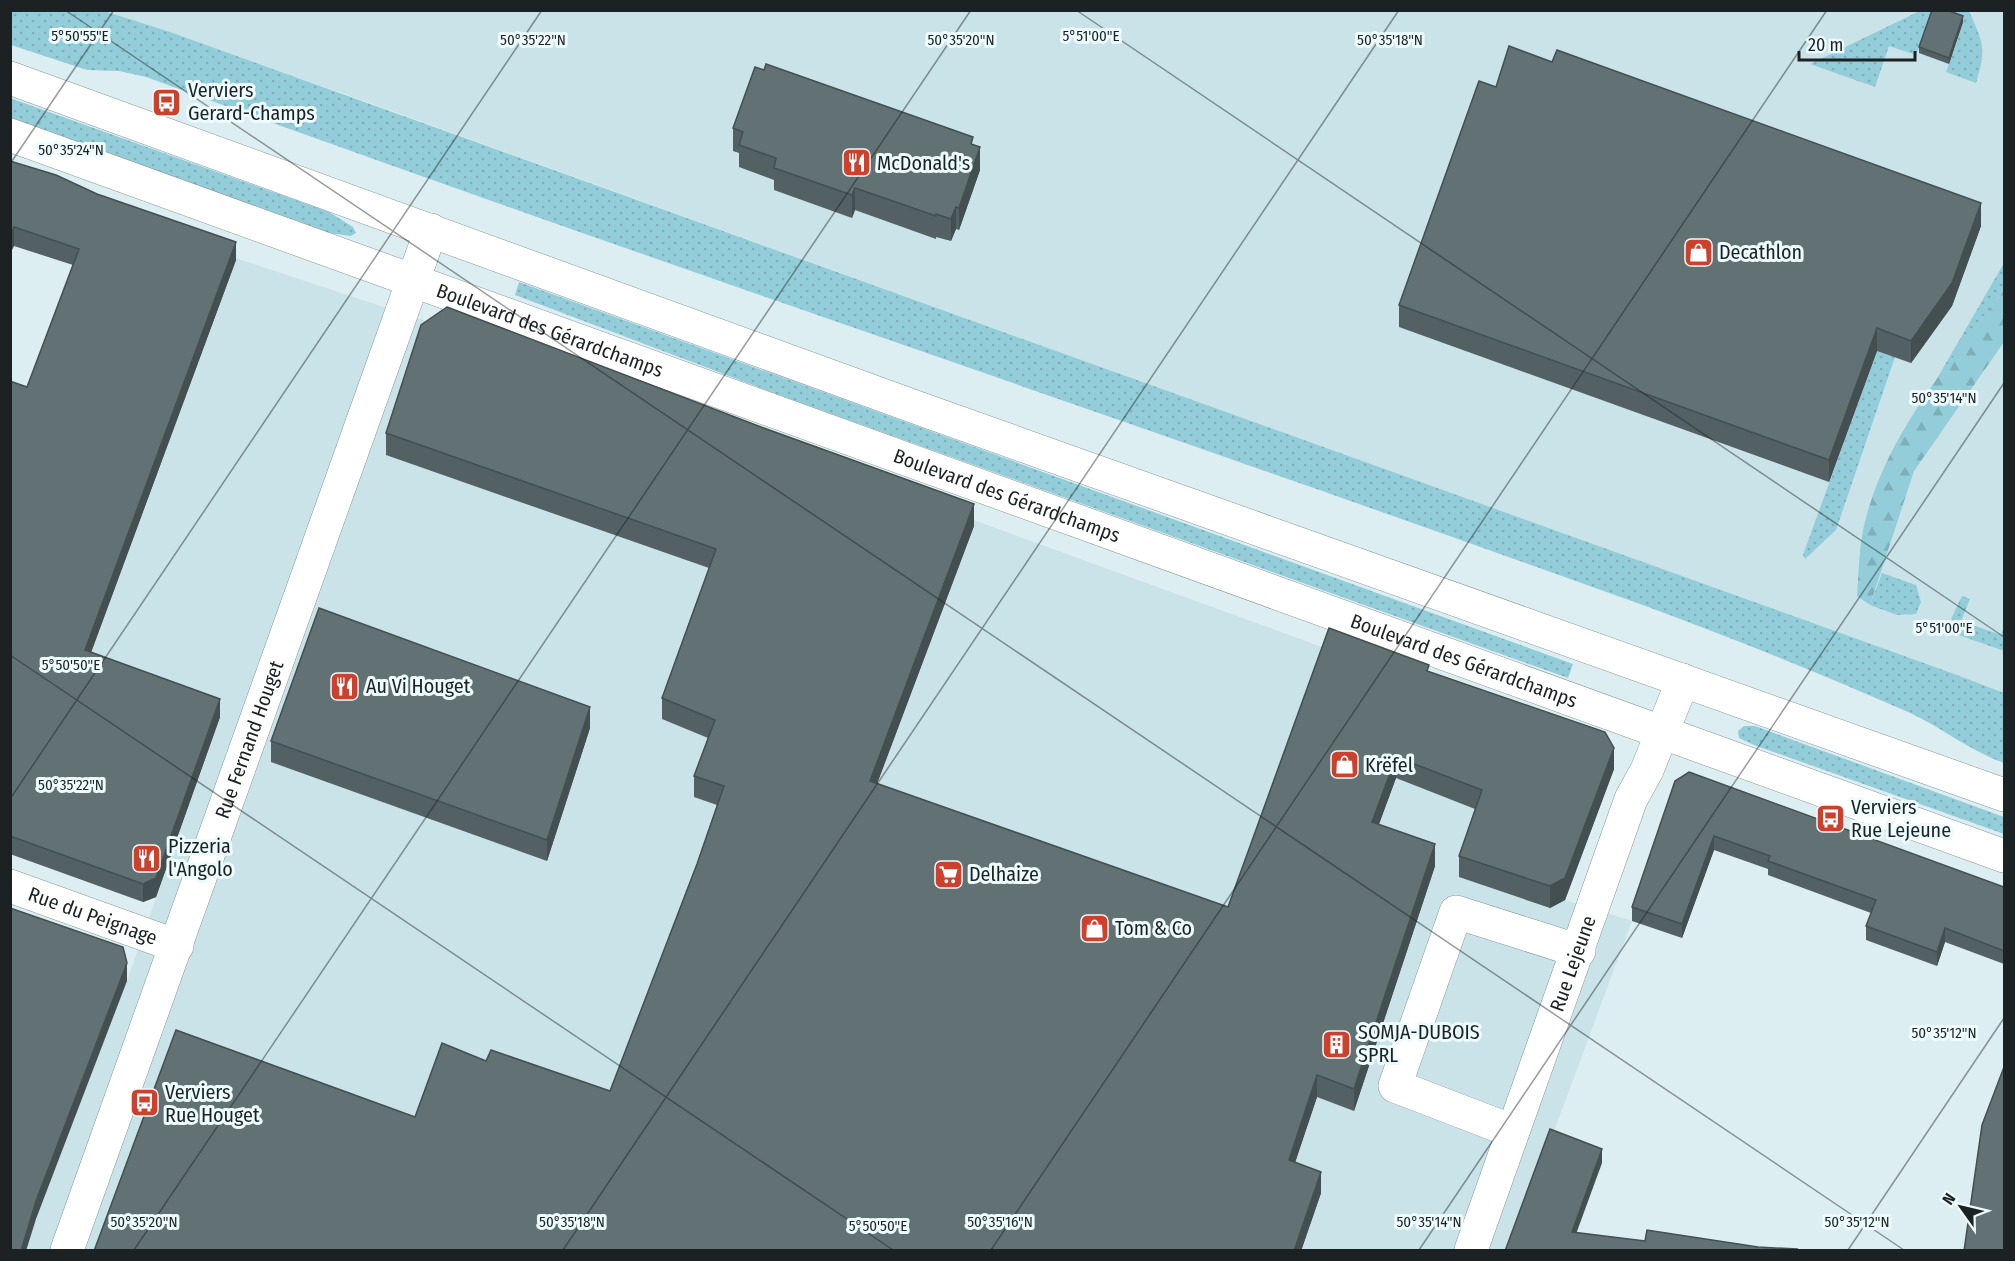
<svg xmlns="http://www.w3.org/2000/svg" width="2015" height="1261" viewBox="0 0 2015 1261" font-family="'Fira Sans Condensed',sans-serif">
<defs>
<pattern id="grass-dots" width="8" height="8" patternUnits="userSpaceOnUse" patternTransform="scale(1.5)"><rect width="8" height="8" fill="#93cdd9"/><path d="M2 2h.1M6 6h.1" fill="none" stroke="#7eb0ba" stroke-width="1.8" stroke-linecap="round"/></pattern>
<pattern id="forest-firs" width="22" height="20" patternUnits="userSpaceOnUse" patternTransform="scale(1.5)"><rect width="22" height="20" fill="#93cdd9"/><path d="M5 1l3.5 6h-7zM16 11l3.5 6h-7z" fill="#7eb0ba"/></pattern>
</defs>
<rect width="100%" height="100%" fill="#ddeef2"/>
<g fill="#c9e3e9">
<path d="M104 11H2004V693L345 94Z"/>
<path d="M97 212 447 328 1429 686 1465 786 1550 908 1565 900 1632 921 1510 1250H26L36 1219 127 981 191 797 131 775 10 452Z"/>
</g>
<g fill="url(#grass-dots)">
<path d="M1922 10 1969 11C1983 43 1987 48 1976 83L1946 72 1958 39 1926 28 1916 55 1889 46 1875 87 1810 64Z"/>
<path d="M10 11H104L170 32 1957 675 2004 693V763C1970 751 1941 727 1908 712 1819 673 1730 637 1640 604 1143 425 642 258 146 77L119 71 87 70 11 45Z"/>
<path d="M10 98 329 212 353 227 356 233 351 236 320 232 11 118Z"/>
<path d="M2004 263V290L1935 382Z"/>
<path d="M519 282 1573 664 1568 678 787 398 515 295Z"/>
<path d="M1877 351 1895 357 1836 530 1805 559 1803 555Z"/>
<path d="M1882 573 1916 585 1921 602 1916 614 1897 615 1870 605Z"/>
<path d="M1962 596 1970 599 1961 621 2001 635 2004 627V651L1956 634 1958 624 1951 619Z"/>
<path d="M1744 726H1755L2004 817V834L1754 745 1739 738 1738 731Z"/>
</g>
<path fill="url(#forest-firs)" d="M2004 290V342L1914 471 1870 605 1857 596C1859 569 1859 540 1867 514 1891 429 1952 359 2004 290Z"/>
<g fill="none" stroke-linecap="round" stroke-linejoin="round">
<defs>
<g id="minor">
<path id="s1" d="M10 886 177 946"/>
<path d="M1512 1131 1395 1086 1456 912 1579 951"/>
<path id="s2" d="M67 1250 431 230"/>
<path id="s3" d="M1471 1250 1631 799 1647 770 1683 680"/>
</g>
<g id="highway">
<path d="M10 78 918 408 2004 795"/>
<path id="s4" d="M10 135 2004 856"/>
</g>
</defs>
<use href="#minor" stroke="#88999c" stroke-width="34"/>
<use href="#highway" stroke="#88999c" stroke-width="34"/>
<use href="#minor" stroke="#fff" stroke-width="33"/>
<use href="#highway" stroke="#fff" stroke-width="33"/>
</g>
<g fill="#536164">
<path d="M1963 22 1949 64 1919 53V47Z"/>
<path d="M1496 87 1981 226 1952 306 1911 363 1877 351 1829 482 1399 327V305Z"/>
<path d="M733 128 973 144 980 170 959 230 956 229 951 241 936 237V239L855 210 852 218 774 190V180L739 167V153L733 151Z"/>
<path d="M10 161 236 260 91 652 220 717 156 897 143 902 10 854V381L27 387 73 265 14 246Z"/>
<path d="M386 433 974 526 877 784 1228 907 1429 672 1614 769 1565 900 1550 908 1459 877V856L1475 809 1396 778 1379 824 1435 866 1354 1111 1317 1097 1295 1162 1321 1193 1301 1251H94L415 1117 486 1061 610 1091 697 864 717 805 694 797V776L708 738 662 719V698L709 568 386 455Z"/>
<path d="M590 728 547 861 271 762V741Z"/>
<path d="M1675 781 2004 887V964L1945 942 1937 966 1866 940V926L1871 913 1768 875V869L1714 850 1682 938 1632 921V907Z"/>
</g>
<g fill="#444f51">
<path d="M1963 16V22L1949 64V58Z"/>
<path d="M980 147V170L959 230V208Z"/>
<path d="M855 188V210L852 218V195Z"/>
<path d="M1981 203V226L1952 306 1911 363V341Z"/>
<path d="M956 207V229L951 241V219Z"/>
<path d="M14 227V246L10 254V236Z"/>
<path d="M236 242V260L85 669V650Z"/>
<path d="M1877 328V351L1829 482V460Z"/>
<path d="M974 504V526L870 802V781Z"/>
<path d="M220 699V717L156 897 143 902V884Z"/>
<path d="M590 707V728L547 861V840Z"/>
<path d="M1614 748V769L1565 900 1550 908V886Z"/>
<path d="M1396 757V778L1372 843V822Z"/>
<path d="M1714 836V850L1682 938V924Z"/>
<path d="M1435 844V866L1354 1111V1089Z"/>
<path d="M1945 928V942L1937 966V952Z"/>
<path d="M127 963V981L36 1219 26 1251H21L36 1201Z"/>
<path d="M1317 1075V1097L1289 1181V1160Z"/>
<path d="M1602 1149V1163L1572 1245V1232Z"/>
<path d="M1321 1172V1193L1301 1251H1294Z"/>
</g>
<g fill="#617174" stroke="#444f51" stroke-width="1.5">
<path d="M1932 10H1947L1963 16 1949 58 1919 47Z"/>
<path d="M1509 46 1552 62 1557 50 1981 203 1952 283 1911 341 1877 328 1829 460 1399 305 1479 81 1496 87Z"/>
<path d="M766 64 973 137 971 144 980 147 959 208 956 207 951 219 936 214V216L855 188 852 195 774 168 776 158 739 145 743 132 733 128 755 67 764 70Z"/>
<path d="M10 161 56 175 97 194 236 242 85 650 220 699 156 878 143 884 10 836V381L27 387 79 249 14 227 10 236Z"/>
<path d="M447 307 761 427 974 504 870 781 1228 907 1329 628 1429 665 1427 671 1605 732 1614 748 1565 878 1550 886 1459 856 1482 790 1396 757 1372 822 1435 844 1354 1089 1317 1075 1289 1160 1321 1172 1294 1251H94L176 1030 415 1117 442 1043 486 1061 491 1050 610 1091 697 864 724 786 694 776 715 720 662 698 716 549 386 433 421 325Z"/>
<path d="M319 608 590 707 547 840 271 741Z"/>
<path d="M1689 772 2004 887V951L1945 928 1937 952 1866 926 1876 900 1768 861 1770 856 1714 836 1682 924 1632 907 1675 781Z"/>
<path d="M10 908 123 947 127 963 36 1201 21 1251H10Z"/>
<path d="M2004 1067V1251H1964L1982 1125Z"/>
<path d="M1550 1129 1602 1149 1572 1232 1645 1241 1647 1230 1758 1247 1797 1249 1796 1251H1505Z"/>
</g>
<path fill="none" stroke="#1c2224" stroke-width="1.5" stroke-opacity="0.45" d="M65 10 1904 1250M1076 10 2004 637M10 164 114 10M10 655 893 1250M10 799 542 10M134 1250 971 10M563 1250 1399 10M991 1250 1827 10M1419 1250 2004 383M1848 1250 2004 1018"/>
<defs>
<symbol id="bus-square" viewBox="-11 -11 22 22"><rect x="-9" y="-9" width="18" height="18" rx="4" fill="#cc402e" stroke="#edfbfe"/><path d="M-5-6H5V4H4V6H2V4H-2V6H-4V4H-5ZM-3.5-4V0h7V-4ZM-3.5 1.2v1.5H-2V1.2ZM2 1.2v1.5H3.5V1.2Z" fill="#fff"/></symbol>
<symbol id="restaurant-square" viewBox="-11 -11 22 22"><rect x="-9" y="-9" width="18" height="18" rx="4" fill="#cc402e" stroke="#edfbfe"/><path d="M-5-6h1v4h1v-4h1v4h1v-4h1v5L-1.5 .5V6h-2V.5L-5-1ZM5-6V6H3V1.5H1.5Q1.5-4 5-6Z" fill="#fff"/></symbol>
<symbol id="shop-square" viewBox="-11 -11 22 22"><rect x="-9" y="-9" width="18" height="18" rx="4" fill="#cc402e" stroke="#edfbfe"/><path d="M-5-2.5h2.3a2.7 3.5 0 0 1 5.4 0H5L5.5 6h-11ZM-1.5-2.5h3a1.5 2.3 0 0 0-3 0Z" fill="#fff"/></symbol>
<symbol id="supermarket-square" viewBox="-11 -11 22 22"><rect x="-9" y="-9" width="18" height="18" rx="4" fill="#cc402e" stroke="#edfbfe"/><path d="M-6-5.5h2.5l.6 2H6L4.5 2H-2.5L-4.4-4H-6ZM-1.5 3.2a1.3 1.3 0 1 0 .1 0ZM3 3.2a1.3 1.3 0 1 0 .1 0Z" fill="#fff"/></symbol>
<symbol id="building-square" viewBox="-11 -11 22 22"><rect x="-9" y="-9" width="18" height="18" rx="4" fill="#cc402e" stroke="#edfbfe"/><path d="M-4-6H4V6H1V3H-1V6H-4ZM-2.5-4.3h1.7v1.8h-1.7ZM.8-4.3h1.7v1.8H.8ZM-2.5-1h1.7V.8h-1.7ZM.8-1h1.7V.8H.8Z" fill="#fff"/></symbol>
</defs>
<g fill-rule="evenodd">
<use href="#bus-square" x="150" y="86" width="33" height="33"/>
<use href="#restaurant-square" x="840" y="146" width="33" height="33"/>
<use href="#shop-square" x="1682" y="236" width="33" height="33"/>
<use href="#restaurant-square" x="328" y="670" width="33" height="33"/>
<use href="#shop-square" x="1328" y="748" width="33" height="33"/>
<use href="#bus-square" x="1814" y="802" width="33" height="33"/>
<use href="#restaurant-square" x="130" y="842" width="33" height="33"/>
<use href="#supermarket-square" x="932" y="858" width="33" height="33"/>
<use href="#shop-square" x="1078" y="912" width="33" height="33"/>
<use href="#building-square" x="1320" y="1028" width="33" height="33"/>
<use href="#bus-square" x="128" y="1086" width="33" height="33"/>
</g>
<g text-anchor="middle" stroke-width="6" stroke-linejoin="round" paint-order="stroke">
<g font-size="20" fill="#1c2224" stroke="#edfbfe" text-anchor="start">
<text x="188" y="97">Verviers<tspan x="188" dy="23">Gerard-Champs</tspan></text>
<text x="877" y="170">McDonald's</text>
<text x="1719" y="259">Decathlon</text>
<text x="366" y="693">Au Vi Houget</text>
<text x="1365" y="772">Krëfel</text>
<text x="1851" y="814">Verviers<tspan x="1851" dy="23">Rue Lejeune</tspan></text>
<text x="168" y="853">Pizzeria<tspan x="168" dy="23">l'Angolo</tspan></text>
<text x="969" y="881">Delhaize</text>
<text x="1115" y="935">Tom &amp; Co</text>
<text x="1358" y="1039">SOMJA-DUBOIS<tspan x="1358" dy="23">SPRL</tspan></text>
<text x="165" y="1099">Verviers<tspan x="165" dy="23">Rue Houget</tspan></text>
</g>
<g font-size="20" fill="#1c2224" stroke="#edfbfe">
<text dy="7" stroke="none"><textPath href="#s4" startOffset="574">Boulevard des Gérardchamps</textPath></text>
<text dy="7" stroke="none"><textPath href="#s4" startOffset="1060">Boulevard des Gérardchamps</textPath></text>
<text dy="7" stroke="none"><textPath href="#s4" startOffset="1546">Boulevard des Gérardchamps</textPath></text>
<text dy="7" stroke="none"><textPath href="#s2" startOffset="542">Rue Fernand Houget</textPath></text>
<text dy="7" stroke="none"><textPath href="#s1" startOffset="88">Rue du Peignage</textPath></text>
<text dy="7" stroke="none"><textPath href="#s3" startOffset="304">Rue Lejeune</textPath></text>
</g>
</g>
<g font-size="15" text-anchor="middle" fill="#1c2224" stroke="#edfbfe" stroke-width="6" stroke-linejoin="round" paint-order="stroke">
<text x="80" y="41">5°50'55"E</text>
<text x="1091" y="41">5°51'00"E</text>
<text x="533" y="45">50°35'22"N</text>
<text x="961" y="45">50°35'20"N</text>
<text x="1390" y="45">50°35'18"N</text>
<text x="71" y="155">50°35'24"N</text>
<text x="1944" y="403">50°35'14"N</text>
<text x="1944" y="633">5°51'00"E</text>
<text x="71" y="670">5°50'50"E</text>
<text x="71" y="790">50°35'22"N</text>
<text x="1944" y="1038">50°35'12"N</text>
<text x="144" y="1227">50°35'20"N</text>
<text x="572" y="1227">50°35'18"N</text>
<text x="1000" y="1227">50°35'16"N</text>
<text x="1429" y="1227">50°35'14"N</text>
<text x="1857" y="1227">50°35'12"N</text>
<text x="878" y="1231">5°50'50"E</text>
</g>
<rect width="2015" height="1261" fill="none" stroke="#1c2224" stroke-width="24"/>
<g transform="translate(1961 1207) rotate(304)" stroke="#edfbfe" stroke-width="4.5" paint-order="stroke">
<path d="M0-4.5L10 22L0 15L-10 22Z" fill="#1c2224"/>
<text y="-9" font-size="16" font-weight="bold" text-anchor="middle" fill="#1c2224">N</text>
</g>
<path d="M1799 51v9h116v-9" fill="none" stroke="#1c2224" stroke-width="3"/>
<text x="1808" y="51" font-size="18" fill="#1c2224" stroke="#edfbfe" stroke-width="4.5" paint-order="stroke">20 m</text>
</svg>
